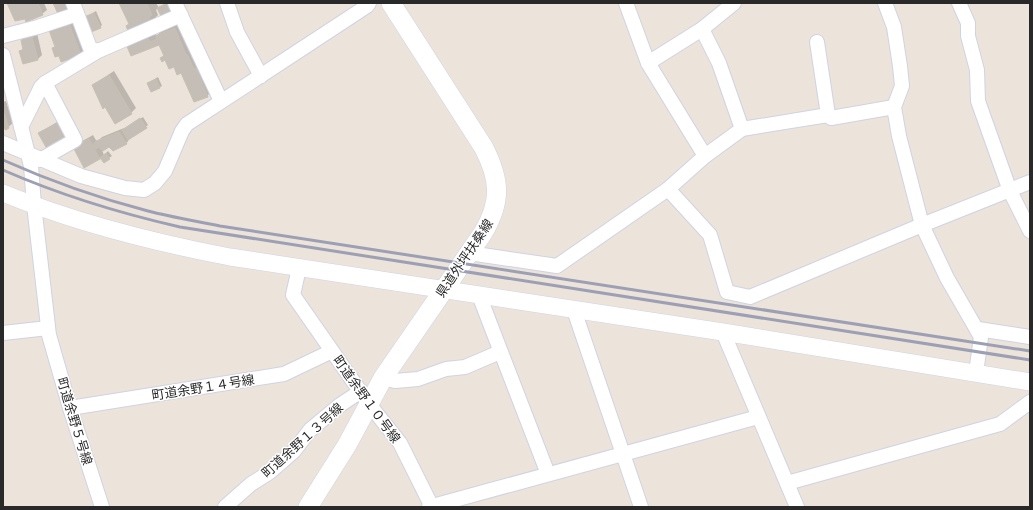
<svg xmlns="http://www.w3.org/2000/svg" width="1033" height="510" viewBox="0 0 1033 510" font-family="Barlow,'Noto Sans JP',sans-serif">
<rect width="100%" height="100%" fill="#ece4da"/>
<g fill="#0003">
<path d="M9 3H44L47 10 42 14 25 18Z"/>
<path d="M121 3H156L159 8 169 3 173 11 162 17 158 8 156 10 158 15 151 22 130 32 127 26 130 24Z"/>
<path d="M96 11 102 25 100 27 86 17Z"/>
<path d="M73 19 85 49 80 54 59 55 53 49 56 46 50 31Z"/>
<path d="M181 22 214 89 207 96 182 72 166 59 161 58 164 55 159 43 131 54 154 30 157 36 163 29Z"/>
<path d="M37 33 42 55 38 59 20 51 24 48 22 40 26 35Z"/>
<path d="M114 71 136 108 131 113 93 85Z"/>
<path d="M158 77 162 86 152 91 148 83Z"/>
<path d="M6 101 13 123 6 129 3 127V102Z"/>
<path d="M143 117 148 125 130 138 126 144 109 146 102 150 104 155 108 151 112 156 104 161 101 157 99 159 79 143 93 135 97 142 102 137 124 128 125 129Z"/>
<path d="M62 119 70 133 65 137 39 133Z"/>
</g>
<g fill="#c4beb7" stroke="#c7c1b4">
<path d="M7 3H38L43 15 26 22 25 19 15 21Z"/>
<path d="M53 3H69L72 11 59 16Z"/>
<path d="M119 3H147L152 15 149 16 152 23 129 33 126 26 129 24Z"/>
<path d="M167 3 171 14 162 18 157 8Z"/>
<path d="M94 13 101 28 91 32 84 17Z"/>
<path d="M69 23 81 55 61 62 59 56 55 57 52 48 55 47 49 30Z"/>
<path d="M175 28 186 55 187 54 194 69 196 68 208 97 194 102 181 73 177 75 174 67 169 69 165 60 162 62 160 58 164 56 159 45 131 56 126 44 147 36 150 42 157 39 155 36Z"/>
<path d="M32 37 38 60 23 64 19 51 23 50 21 40Z"/>
<path d="M109 75 132 114 115 124 105 107 103 109 92 85Z"/>
<path d="M156 79 160 88 151 92 147 83Z"/>
<path d="M3 110 9 128 6 130 3 128Z"/>
<path d="M140 118 147 128 128 140 122 130Z"/>
<path d="M57 123 66 138 47 149 38 133Z"/>
<path d="M119 132 127 144 113 151 109 147 103 151 99 147 96 149 93 145 96 141Z"/>
<path d="M89 139 100 159 84 168 73 147Z"/>
<path d="M106 153 110 159 104 163 100 158Z"/>
</g>
<g fill="none" stroke-linecap="round" stroke-linejoin="round">
<defs>
<g id="minor">
<path d="M73 3 90 48 98 51"/>
<path d="M175 3 221 101"/>
<path d="M227 3 237 32 261 76"/>
<path d="M626 3 648 63 705 156"/>
<path d="M885 3 894 27 900 66 902 86 894 107 899 136 922 225 947 278 981 337 976 373"/>
<path d="M959 3 968 23V36L977 70 978 101 1010 191 1030 231"/>
<path d="M702 29 719 63 742 129"/>
<path d="M3 36 38 27 77 14"/>
<path d="M817 42 828 115"/>
<path d="M3 55 31 166 34 205 49 335 70 408 102 507"/>
<path d="M648 63 702 29 734 3"/>
<path d="M21 127 41 87 45 83 98 51 181 15"/>
<path d="M3 143 81 176 125 188 144 190 155 183 165 171 182 131 187 124 367 6 369 3"/>
<path d="M40 160 75 140 45 83"/>
<path d="M668 189 705 156 742 129 828 115 831 118 894 107"/>
<path d="M469 253 557 266 668 189 710 235 727 292 750 297 922 225 1030 182"/>
<path d="M299 268 293 295 369 404 400 443 432 507"/>
<path d="M479 295 548 474"/>
<path d="M574 310 641 507"/>
<path d="M978 329 1030 337"/>
<path d="M723 332 797 507"/>
<path d="M3 333 48 328"/>
<path d="M383 378 395 381 418 379 446 369 465 367 500 352"/>
<path d="M70 408 284 374 332 351"/>
<path d="M787 483 1000 424 1030 402"/>
<path d="M225 507 251 484 270 472 294 451 310 430 340 405 361 391"/>
<path d="M429 507 758 417"/>
</g>
<path id="tertiary" d="M3 193C76 223 152 242 230 257L723 332 1030 382"/>
<path id="secondary" d="M308 507 347 445 383 378 483 233C502 201 500 180 484 148L391 3"/>
</defs>
<use href="#minor" stroke="#cfd3e3" stroke-width="16"/>
<use href="#tertiary" stroke="#cfd3e3" stroke-width="18"/>
<use href="#secondary" stroke="#cfd3e3" stroke-width="20"/>
<use href="#minor" stroke="#fff" stroke-width="14"/>
<use href="#tertiary" stroke="#fff" stroke-width="17"/>
<use href="#secondary" stroke="#fff" stroke-width="19"/>
<g stroke="#9da0b4" stroke-width="3">
<path d="M3 160C50 181 98 198 148 211 171 217 196 221 220 226L1030 351"/>
<path d="M3 170C60 195 119 213 180 227L1030 360"/>
</g>
</g>
<g text-anchor="middle" stroke-width="3" stroke-linejoin="round" paint-order="stroke">
<g font-size="13" fill="#292929" stroke="#fff">
<text transform="translate(464 258) rotate(-56)" y="5">県道外坪扶桑線</text>
<text transform="translate(203 387) rotate(-9)" y="5">町道余野１４号線</text>
<text transform="translate(367 399) rotate(54)" y="5">町道余野１０号線</text>
<text transform="translate(75 421) rotate(73)" y="5">町道余野５号線</text>
<text transform="translate(302 440) rotate(-42)" y="5">町道余野１３号線</text>
</g>
</g>
<rect width="1033" height="510" fill="none" stroke="#292929" stroke-width="8"/>
</svg>
